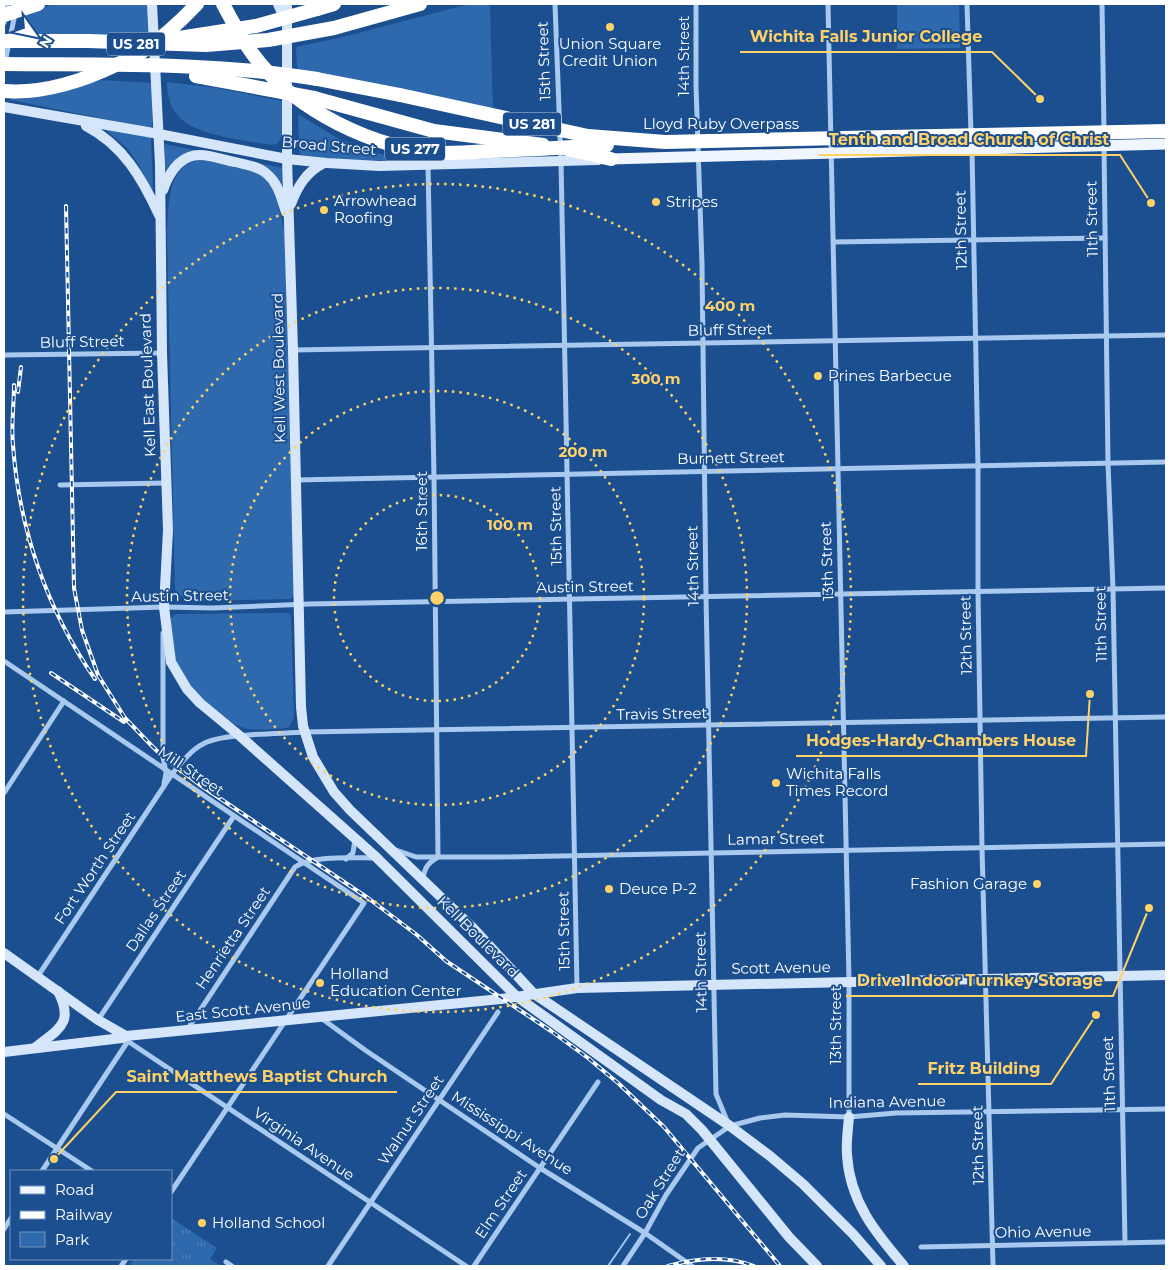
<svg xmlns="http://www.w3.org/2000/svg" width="1170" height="1270" viewBox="0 0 1170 1270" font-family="Montserrat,sans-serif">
<defs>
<pattern id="park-tufts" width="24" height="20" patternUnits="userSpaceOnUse" patternTransform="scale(1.25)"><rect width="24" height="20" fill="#2e69ad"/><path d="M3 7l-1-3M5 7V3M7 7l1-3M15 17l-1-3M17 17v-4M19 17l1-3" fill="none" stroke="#4d80b9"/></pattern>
</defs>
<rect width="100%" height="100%" fill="#1b4f8f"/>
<g fill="#2e69ad">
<path d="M52 4H149L150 37 20 35 26 15Z"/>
<path d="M469 4H490L493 114 297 71 296 47 343 37Z"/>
<path d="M897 4H959L960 48 897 49Z"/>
<path d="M100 80 152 83V125L151 128H148L11 100 8 97 58 92Z"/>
<path d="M167 82 217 88 282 101V134L281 138 277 144 271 145C245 140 190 136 175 112 169 103 167 93 167 82Z"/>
<path d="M298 114 339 139 398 160 355 161 302 155 299 152Z"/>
<path d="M104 129 151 137 153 189 152 190 139 165 127 148Z"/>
<path d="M165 144 283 168 284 185 281 186 277 179 205 153 164 177Z"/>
<path d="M199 160H207L262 174 275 191 288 247 295 594 291 599 190 601 177 594 175 588 167 236C169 209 165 167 199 160Z"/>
<path d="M289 613 291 616 294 717 290 726 286 728C273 729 257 731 244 728 234 725 226 718 218 712 186 688 167 660 171 618L176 614Z"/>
</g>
<path fill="url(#park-tufts)" d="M171 1218 217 1248 210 1259 221 1266H129L134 1259H171Z"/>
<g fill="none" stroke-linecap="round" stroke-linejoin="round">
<path stroke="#9cc4f0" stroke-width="2" d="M608 1266 630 1234"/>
<g stroke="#a9c9ee" stroke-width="5">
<path d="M555 4 561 161 577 988"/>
<path d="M696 4V86L702 265 706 597 716 1094 728 1123"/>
<path d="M828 4 849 981V1117"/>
<path d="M967 4 971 134"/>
<path d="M1102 4 1104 131"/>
<path d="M4 23 7 4"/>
<path d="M5 62 15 14"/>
<path d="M1104 147 1108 463 1113 589 1125 1243"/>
<path d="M972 150 978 466V591L982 848 993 1266"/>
<path d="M833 242 1105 238"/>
<path d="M293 350 1166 335"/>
<path d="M4 355 162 353"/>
<path d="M296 480 1166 462"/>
<path d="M60 485 166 483"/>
<path d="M4 612 164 607 212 608 309 604 1166 588"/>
<path d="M163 633V757L166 773 164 784"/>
<path d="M4 661 364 903 171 1192"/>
<path d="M4 793 64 701"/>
<path d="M396 850 416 857H503L1166 844"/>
<path d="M346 859 353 853 355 839"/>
<path d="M423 880C424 868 428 863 438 857L434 477 428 165"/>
<path d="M38 976 172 774C181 763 191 750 203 744 223 733 280 734 305 732L1166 717"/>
<path d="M321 1018 365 1050 540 1168 645 1233 692 1266"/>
<path d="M98 1020 234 816"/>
<path d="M187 1030 295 867C312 855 353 858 374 858"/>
<path d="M129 1042 466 1266"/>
<path d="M4 1114 92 1171"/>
<path d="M42 1171 128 1041"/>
<path d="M4 1229 11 1218"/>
<path d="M921 1247 1166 1242"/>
<path d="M226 1262 232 1266"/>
<path d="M121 1266 126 1259"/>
<path d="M328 1266 498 1012"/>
<path d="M474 1266 598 1082"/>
<path d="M623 1266 645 1233 666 1195 698 1148 730 1126 760 1118 785 1115 849 1117 896 1113 1166 1109"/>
</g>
<g stroke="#d6e6fa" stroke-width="10">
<path d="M152 4 160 164 162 353 168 530 164 607 171 662 187 689 200 703 240 736 376 857 516 996 661 1100 686 1114 702 1130 789 1237 817 1266"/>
<path d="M278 4 285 20"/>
<path d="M287 4V159L293 350 301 707 303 726 313 757 334 792 350 810 472 927 533 993 730 1126 770 1156 803 1184 853 1234 881 1266"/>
<path d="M4 107 159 134 287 159 327 163 379 166 598 160"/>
<path d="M86 126C123 145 142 178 159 215"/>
<path d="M163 190C169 173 180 155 200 155 211 155 224 160 235 162 246 165 259 166 267 174 279 184 281 198 286 212"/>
<path d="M291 204C298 186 306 172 324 163"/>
<path d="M4 953 98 1020 126 1036"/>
<path d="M36 1047C60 1028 74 1023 58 991"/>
<path d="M4 1052 122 1038 126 1036 501 999 577 988 1166 975"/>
<path d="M849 1117C848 1129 846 1143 847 1155 850 1202 875 1232 904 1266"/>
</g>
<path stroke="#f0f6ff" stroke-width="11" d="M611 159 1166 144"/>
<g stroke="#fff" stroke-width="14">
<path d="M317 9 334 4"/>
<path d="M317 79 400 95"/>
<path d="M314 98 434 131 543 145"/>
<path d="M567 149 611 159"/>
</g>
<defs>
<g id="rail">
<path d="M66 206 74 588 82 630 98 675 125 718 149 743 163 757 200 785 368 898 417 935 446 961 551 1031 588 1058 618 1083 664 1127 780 1266"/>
<path d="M14 385C14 405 11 425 13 445 19 529 47 610 95 679"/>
<path d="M18 392 21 367"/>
<path d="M51 673 124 722"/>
<path d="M668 1266C696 1258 726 1255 754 1266"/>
</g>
</defs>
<use href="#rail" stroke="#fff" stroke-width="4"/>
<use href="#rail" stroke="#1b4f8f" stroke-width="2" stroke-dasharray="5.5" stroke-linecap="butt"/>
<g stroke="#fff" stroke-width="14">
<path d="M223 4C232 21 241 38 252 53 293 110 375 150 444 153 459 153 475 152 490 151 529 150 568 147 607 145"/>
<path d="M4 15 38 4"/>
<path d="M179 38 256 26 317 9"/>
<path d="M4 41H88L206 45 268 40 334 28 420 4"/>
<path d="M4 64C108 65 214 62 317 79"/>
<path d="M196 76 314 98"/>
<path d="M4 91C43 94 83 81 118 64 125 61 133 59 139 54 160 40 180 22 197 4"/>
<path d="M400 95 588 136 665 142 1166 131"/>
</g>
</g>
<g fill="none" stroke="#ffd166" stroke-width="2.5" stroke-dasharray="2.5 5">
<circle cx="437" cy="598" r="103"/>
<circle cx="437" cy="598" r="207"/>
<circle cx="437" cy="598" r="310"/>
<circle cx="437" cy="598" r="414"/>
</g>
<g fill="#ffd166" stroke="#1b4f8f" stroke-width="2">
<circle cx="610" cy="27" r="5"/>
<circle cx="656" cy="202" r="5"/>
<circle cx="324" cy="210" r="5"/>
<circle cx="818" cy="376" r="5"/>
<circle cx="776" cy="783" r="5"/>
<circle cx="1037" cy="884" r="5"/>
<circle cx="609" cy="889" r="5"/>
<circle cx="320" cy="983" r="5"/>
<circle cx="202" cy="1223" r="5"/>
</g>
<g text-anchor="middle" stroke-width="4" stroke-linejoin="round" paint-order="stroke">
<g fill="#1b4f8f" stroke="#bbcadd" stroke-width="1">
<rect x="107" y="32.5" width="58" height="23" rx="4"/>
<rect x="503" y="112.5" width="58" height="23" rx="4"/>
<rect x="385" y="137.5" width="60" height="23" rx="4"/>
</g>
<g font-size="14" font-weight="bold" fill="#fff">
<text x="136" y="49">US 281</text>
<text x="532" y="129">US 281</text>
<text x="415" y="154">US 277</text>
</g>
<g font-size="15" fill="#fff" stroke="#1b4f8f" text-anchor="start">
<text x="610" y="49" text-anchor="middle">Union Square<tspan x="610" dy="17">Credit Union</tspan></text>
<text x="334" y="206">Arrowhead<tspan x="334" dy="17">Roofing</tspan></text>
<text x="666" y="207">Stripes</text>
<text x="828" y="381">Prines Barbecue</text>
<text x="786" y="779">Wichita Falls<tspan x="786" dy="17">Times Record</tspan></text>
<text x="1027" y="889" text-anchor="end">Fashion Garage</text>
<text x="619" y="894">Deuce P-2</text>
<text x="330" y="979">Holland<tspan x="330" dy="17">Education Center</tspan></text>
<text x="212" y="1228">Holland School</text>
</g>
<g font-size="15" fill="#fff" stroke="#1b4f8f">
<text transform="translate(684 56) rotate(-90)" y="5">14th Street</text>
<text transform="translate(544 61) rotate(-92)" y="5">15th Street</text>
<text x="721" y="129">Lloyd Ruby Overpass</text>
<text transform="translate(329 146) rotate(5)" y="5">Broad Street</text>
<text transform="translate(1092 219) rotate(-91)" y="5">11th Street</text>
<text transform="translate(961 230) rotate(-91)" y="5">12th Street</text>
<text transform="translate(730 330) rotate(-1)" y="5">Bluff Street</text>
<text transform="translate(82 342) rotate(-1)" y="5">Bluff Street</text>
<text transform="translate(279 368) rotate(-91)" y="5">Kell West Boulevard</text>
<text transform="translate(148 385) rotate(-92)" y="5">Kell East Boulevard</text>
<text transform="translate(731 458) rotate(-1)" y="5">Burnett Street</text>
<text transform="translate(422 511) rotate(-90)" y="5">16th Street</text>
<text transform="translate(556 526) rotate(-91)" y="5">15th Street</text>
<text transform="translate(827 561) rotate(-92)" y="5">13th Street</text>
<text transform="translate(693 566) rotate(-91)" y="5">14th Street</text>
<text transform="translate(585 587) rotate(-1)" y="5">Austin Street</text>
<text transform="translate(180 596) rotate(-1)" y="5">Austin Street</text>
<text transform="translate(1101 624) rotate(-91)" y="5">11th Street</text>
<text transform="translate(966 635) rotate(-91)" y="5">12th Street</text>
<text transform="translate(662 714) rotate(-1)" y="5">Travis Street</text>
<text transform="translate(191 771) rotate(34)" y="5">Mill Street</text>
<text transform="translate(776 839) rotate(-1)" y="5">Lamar Street</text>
<text transform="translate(95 868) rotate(-56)" y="5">Fort Worth Street</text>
<text transform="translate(156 911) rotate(-56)" y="5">Dallas Street</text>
<text transform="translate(564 931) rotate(-91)" y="5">15th Street</text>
<text transform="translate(478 937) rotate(45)" y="5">Kell Boulevard</text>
<text transform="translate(233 938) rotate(-56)" y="5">Henrietta Street</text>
<text transform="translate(781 968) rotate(-1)" y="5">Scott Avenue</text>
<text transform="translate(701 972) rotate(-91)" y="5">14th Street</text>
<text transform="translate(243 1010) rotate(-6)" y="5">East Scott Avenue</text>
<text transform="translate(836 1025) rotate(-90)" y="5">13th Street</text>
<text transform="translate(1109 1074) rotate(-92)" y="5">11th Street</text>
<text transform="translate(887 1102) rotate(-1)" y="5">Indiana Avenue</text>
<text transform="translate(411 1120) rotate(-56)" y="5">Walnut Street</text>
<text transform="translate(512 1133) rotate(33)" y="5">Mississippi Avenue</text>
<text transform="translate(304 1144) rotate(34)" y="5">Virginia Avenue</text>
<text transform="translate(978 1145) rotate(-91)" y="5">12th Street</text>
<text transform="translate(660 1184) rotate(-58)" y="5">Oak Street</text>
<text transform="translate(501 1204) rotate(-56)" y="5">Elm Street</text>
<text transform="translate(1043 1232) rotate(-1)" y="5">Ohio Avenue</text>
</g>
</g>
<circle cx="437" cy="598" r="8" fill="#ffd166" stroke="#1b4f8f" stroke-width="2.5"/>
<g font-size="15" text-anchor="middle" font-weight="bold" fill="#ffd166" stroke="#1b4f8f" stroke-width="4" stroke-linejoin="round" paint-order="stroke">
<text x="730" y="311">400 m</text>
<text x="656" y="384">300 m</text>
<text x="583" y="457">200 m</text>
<text x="510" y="530">100 m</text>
</g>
<path fill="none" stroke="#ffd166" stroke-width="2" d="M1040 99L992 52H740M1151 203L1120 155H819M1090 694L1086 756H796M1149 908L1113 996H846M1096 1015L1051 1084H918M54 1159L116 1092H397"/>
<g fill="#ffd166" stroke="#1b4f8f" stroke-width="2">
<circle cx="1040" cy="99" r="5"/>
<circle cx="1151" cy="203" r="5"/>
<circle cx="1090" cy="694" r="5"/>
<circle cx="1149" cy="908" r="5"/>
<circle cx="1096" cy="1015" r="5"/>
<circle cx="54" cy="1159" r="5"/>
</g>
<g font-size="16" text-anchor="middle" font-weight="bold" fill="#ffd166" stroke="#1b4f8f" stroke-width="4" stroke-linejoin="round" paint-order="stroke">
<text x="866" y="42">Wichita Falls Junior College</text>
<text x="969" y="145">Tenth and Broad Church of Christ</text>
<text x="941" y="746">Hodges-Hardy-Chambers House</text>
<text x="980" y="986">Drive Indoor Turnkey Storage</text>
<text x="984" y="1074">Fritz Building</text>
<text x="257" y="1082">Saint Matthews Baptist Church</text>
</g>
<rect width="1170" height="1270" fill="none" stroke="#ffffff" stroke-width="10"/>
<rect x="10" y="1170" width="162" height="90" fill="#1b4f8f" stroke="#7695bc"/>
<rect x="20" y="1186" width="25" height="8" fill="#f0f6ff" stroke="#7695bc"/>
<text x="55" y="1195" font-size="15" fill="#ffffff">Road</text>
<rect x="20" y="1211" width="25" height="8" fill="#ffffff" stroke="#7695bc"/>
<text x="55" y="1220" font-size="15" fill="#ffffff">Railway</text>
<rect x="20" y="1232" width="25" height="15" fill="#2e69ad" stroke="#7695bc"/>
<text x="55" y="1245" font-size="15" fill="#ffffff">Park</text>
<g transform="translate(35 35) rotate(123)" stroke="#1b4f8f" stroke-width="4" paint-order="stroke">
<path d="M0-4L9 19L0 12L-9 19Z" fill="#ffffff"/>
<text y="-8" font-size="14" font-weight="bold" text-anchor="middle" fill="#ffffff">N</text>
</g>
</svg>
